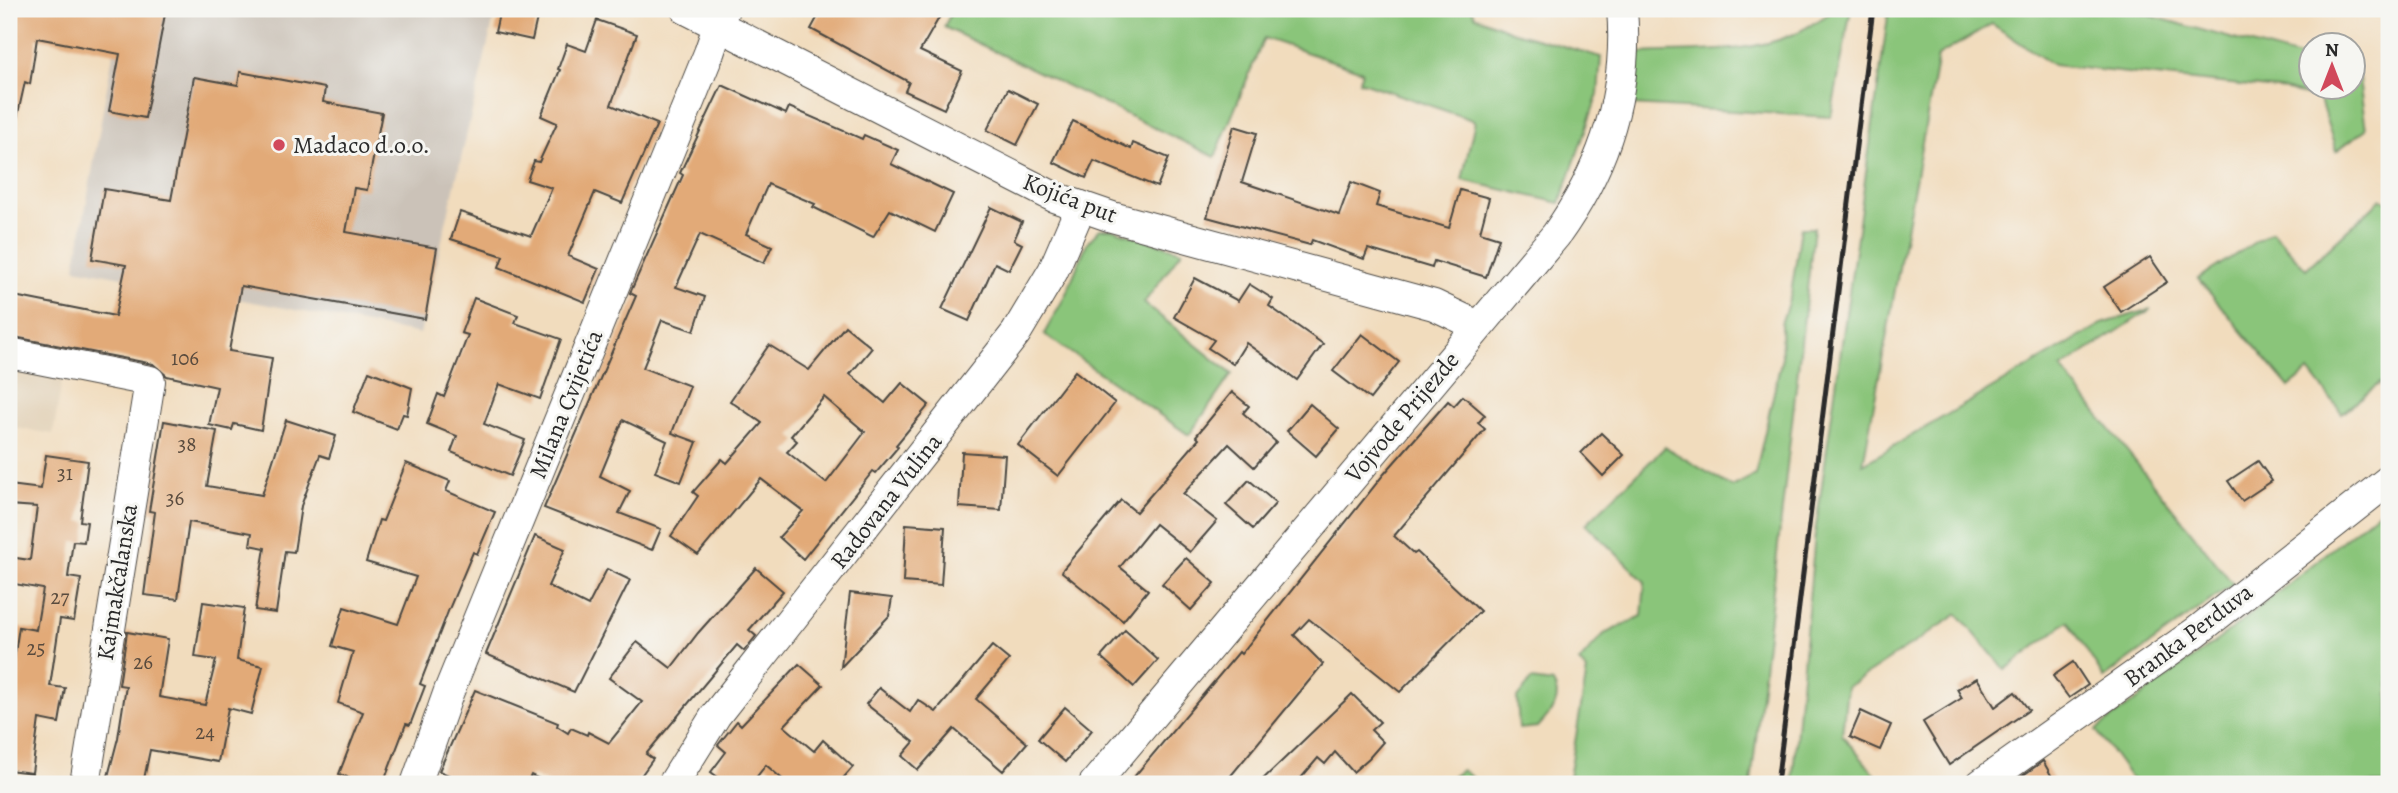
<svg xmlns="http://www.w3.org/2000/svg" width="2398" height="793" viewBox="0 0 2398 793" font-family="Alegreya,serif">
<rect width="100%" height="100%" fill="#f6f6f2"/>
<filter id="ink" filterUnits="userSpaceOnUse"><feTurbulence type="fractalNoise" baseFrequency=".0143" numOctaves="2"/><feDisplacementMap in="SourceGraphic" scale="14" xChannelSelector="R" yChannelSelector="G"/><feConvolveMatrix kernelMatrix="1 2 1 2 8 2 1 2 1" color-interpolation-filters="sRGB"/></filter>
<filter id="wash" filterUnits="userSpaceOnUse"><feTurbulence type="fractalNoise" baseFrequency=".00686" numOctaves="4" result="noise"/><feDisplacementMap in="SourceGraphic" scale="28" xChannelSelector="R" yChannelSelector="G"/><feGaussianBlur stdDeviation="1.57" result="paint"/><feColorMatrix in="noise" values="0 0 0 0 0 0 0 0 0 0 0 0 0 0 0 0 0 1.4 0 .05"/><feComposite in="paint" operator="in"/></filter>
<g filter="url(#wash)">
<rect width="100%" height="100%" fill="#f1dcbd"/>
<path fill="#e0cdb1" d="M9 365 63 375 53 434 9 427Z"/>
<path fill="#cbc2b8" d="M121 9H496L420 334 75 268Z"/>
<g fill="#8ac57a" stroke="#5a7852" stroke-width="2">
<path d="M953 9H1472L1475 16 1511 31 1601 57 1598 94 1560 203 1462 180 1475 121 1359 81 1362 71 1264 38 1215 157 944 27Z"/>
<path d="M1837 9H1851L1831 117 1632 105 1638 53C1688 50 1748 55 1794 34 1809 27 1823 17 1837 9Z"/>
<path d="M1889 9H2126L2310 60V88H2352L2353 71 2358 73 2366 129 2336 151 2320 100 2287 90 2053 65 1992 24 1938 56 1863 464 2102 324 2151 309 2061 368 2233 584 2104 678 2068 621 2005 670 1958 614 1847 687 1842 735 1883 784H1792L1815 534Z"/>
<path d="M2381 199 2389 202V394L2380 383 2342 413 2309 371 2289 387 2198 279 2272 231 2306 269Z"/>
<path d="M1801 228H1814L1751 784H1568L1587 671 1579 662 1604 634 1642 616 1645 582 1586 524 1665 447 1732 487 1755 475 1782 357 1781 324 1791 294Z"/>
<path d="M1100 229H1112L1182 251 1144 303 1232 374 1189 435 1044 334 1065 296 1087 243Z"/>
<path d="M2389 503V784H2135L2096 730 2235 627Z"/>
<path d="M1531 680 1553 683C1564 700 1550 714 1538 727L1519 729 1517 698Z"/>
<path d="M1462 770 1481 784H1442Z"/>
</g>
<g id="blocks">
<g fill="#e2aa78" fill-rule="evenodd">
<path d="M9 9H166L145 118 109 111 120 54 37 38 30 84 25 82 17 118 9 117Z"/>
<path d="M500 9H539L532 40 495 32Z"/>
<path d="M822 9H944L920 51 962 71 944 109 905 91 909 82 811 29Z"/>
<path d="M597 20 637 34 611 105 657 124 622 203 595 192 568 256 599 269 585 302 499 267 503 256 451 239 460 212 531 236 552 188 527 180 534 161 539 162 557 123 541 116 560 70 558 69 567 44 586 51Z"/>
<path d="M240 72 325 88 323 102 382 113 367 190 354 188 346 232 437 248 425 319 241 286 229 351 272 358 261 430 234 424 232 430 209 425 217 387 167 376 153 364 9 336V295L115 316 126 265 92 259 104 189 171 200 194 77 238 85Z"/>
<path d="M722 85 786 114 789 107 862 139 864 135 898 150 891 164 953 194 935 232 890 210 873 237 813 207 815 204 768 184 746 234 772 246 764 263 700 234 676 287 705 297 694 331 662 320 643 368 690 386 672 433 697 442 681 482 655 472 667 441 623 420 600 476 630 491 619 513 661 529 652 550 544 508 636 296 630 293 683 175 680 173Z"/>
<path d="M1008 89 1038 104 1017 145 987 130Z"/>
<path d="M1073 121 1131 149 1133 143 1169 158 1157 187 1094 161 1086 178 1053 162Z"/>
<path d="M1234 126 1257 133 1242 182 1339 215 1351 182 1380 193 1376 206 1449 228 1460 190 1489 198 1480 232 1499 238 1486 277 1434 261 1432 268 1368 249 1364 259 1312 240 1310 245 1207 217Z"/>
<path d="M991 207 1022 222 1014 240 1022 244 1009 270 995 263 969 321 942 309Z"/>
<path d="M2150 257 2167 282 2121 312 2104 287Z"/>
<path d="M1195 278 1238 301 1249 284 1273 299 1269 306 1323 344 1297 380 1246 343 1233 364 1208 348 1214 340 1174 317Z"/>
<path d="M474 298 518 315 515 323 561 339 540 399 499 384 484 424 525 440 510 476 451 452 457 436 427 424 438 394 444 397 468 335 461 333Z"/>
<path d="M845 326 872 348 850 374 885 403 902 383 929 405 896 445 898 447 876 473 873 471 803 559 779 537 803 511 761 479 698 555 671 536 698 496 693 492 722 459 727 463 762 423 730 401 769 345 809 370ZM824 397 865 432 826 483 787 452 797 441 791 436Z"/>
<path d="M1362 334 1399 362 1370 399 1333 371Z"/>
<path d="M369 371 412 388 407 415 403 414 397 429 353 412Z"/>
<path d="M1075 371 1115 403 1058 476 1018 445Z"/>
<path d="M1232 392 1249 406 1243 413 1276 442 1254 467 1229 444 1183 494 1217 521 1190 552 1155 524 1120 567 1148 590 1123 621 1062 572 1063 569 1121 500 1136 512 1199 439 1196 436Z"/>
<path d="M1463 396 1485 415 1478 423 1485 429 1394 536 1414 554 1417 552 1480 611 1400 692 1309 619 1294 635 1323 664 1224 784H1128L1239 652 1241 654 1384 474 1448 401 1454 406Z"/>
<path d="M1310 404 1339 429 1316 456 1287 431Z"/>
<path d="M286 420 336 436 329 458 320 455 301 506 294 552 285 551 276 613 255 610 265 548 250 545 252 533 189 522 178 599 144 595 155 512 149 511 164 421 217 431 207 486 262 495Z"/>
<path d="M1601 433 1624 455 1603 476 1581 453Z"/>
<path d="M962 452 1005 455 1001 510 959 507Z"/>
<path d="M46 455 88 461 80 521 87 522 84 542 73 541 68 577 81 579 74 621 60 619 50 686 65 688 59 723 39 719 32 773 9 770V679H11L19 627 36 630 43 589 9 583V557L30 560 37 507 9 505V485L41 489Z"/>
<path d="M2258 461 2272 481 2242 501 2228 481Z"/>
<path d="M406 463 450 481 446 491 495 512 477 554 473 552 449 609 420 684 425 686 410 725 406 724 383 784H365L339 774 363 712 338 703 353 652 332 646 344 607 398 624 416 577 366 562 379 520 383 521Z"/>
<path d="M1249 480 1276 503 1253 529 1226 505Z"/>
<path d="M906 524 945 527 941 585 903 582Z"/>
<path d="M535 536 565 549 548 586 588 606 607 569 630 580 574 692 486 654Z"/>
<path d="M1186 558 1215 583 1191 610 1162 584Z"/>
<path d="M756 568 783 591 749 630 756 636 744 651 737 645 646 754 653 759 635 784H550L531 775 527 784H469L439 771 475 690 558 723 557 726 568 733 571 728 587 735 588 732 609 743 642 702 609 678 637 642 671 668 698 633Z"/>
<path d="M850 593 892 598 889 616 841 667Z"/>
<path d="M203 602 244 608 237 660 263 666 251 714 228 708 218 762 150 750 143 784H106L118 738 126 686 119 685 127 632 168 639 159 697 205 705 216 660 195 657Z"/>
<path d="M1125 630 1158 660 1134 687 1101 657Z"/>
<path d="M992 646 1009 660 976 699 1027 743 1003 771 954 729 918 770 902 756 914 742 866 704 879 688 910 712 918 700 936 712Z"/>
<path d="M2073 662 2088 685 2069 698 2053 676Z"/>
<path d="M799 664 823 685 784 726 814 751 823 740 853 767 838 784H788L766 765 751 784H727L711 772 726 752 718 745 737 721 741 725Z"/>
<path d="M1977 678 1995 707 2015 692 2029 710 1949 765 1923 722 1962 698 1957 689Z"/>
<path d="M1352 694 1380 722 1371 730 1383 742 1369 758 1353 772 1335 752 1325 764 1318 758 1296 784H1258Z"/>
<path d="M1065 707 1092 730 1065 762 1038 739Z"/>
<path d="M1861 711 1891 725 1880 750 1850 737Z"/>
<path d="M2043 761 2056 784H2011Z"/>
</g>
</g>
</g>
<g filter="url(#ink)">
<use href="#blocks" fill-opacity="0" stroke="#494641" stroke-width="2"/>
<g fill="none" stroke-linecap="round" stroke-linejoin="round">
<defs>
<g id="minor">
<path d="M686 9 1054 197 1112 217 1434 305 1478 326"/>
<path d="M9 353 150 381 85 784"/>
<path d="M416 784 449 691 709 53 724 9"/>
<path d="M673 784 716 715 1016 333 1053 271 1081 206"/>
<path d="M1094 784 1556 235C1604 168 1629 92 1622 9"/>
<path d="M1981 784 2196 632 2389 480"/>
</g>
</defs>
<use href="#minor" stroke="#494641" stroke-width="32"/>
<use href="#minor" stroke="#fff" stroke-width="30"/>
<path stroke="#2b2b2b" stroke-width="5" d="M1777 784 1873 9"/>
</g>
</g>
<circle fill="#d1495b" stroke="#f6f6f2" stroke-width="2.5" cx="279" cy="145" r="7"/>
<g text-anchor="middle" stroke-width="6" stroke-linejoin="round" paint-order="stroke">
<g font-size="21" fill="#594b3e">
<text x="185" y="365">106</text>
<text x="187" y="451">38</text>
<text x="65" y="480">31</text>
<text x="175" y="505">36</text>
<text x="60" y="604">27</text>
<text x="36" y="655">25</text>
<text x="143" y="669">26</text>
<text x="205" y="739">24</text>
</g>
<g font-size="24" fill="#2b2b2b" stroke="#f6f6f2" text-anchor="start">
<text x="293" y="153">Madaco d.o.o.</text>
</g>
<g font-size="24" fill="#2b2b2b" stroke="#f6f6f2">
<text transform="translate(1070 198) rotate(21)" y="8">Kojića put</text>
<text transform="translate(566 404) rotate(-68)" y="8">Milana Cvijetića</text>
<text transform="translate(1402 417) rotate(-50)" y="8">Vojvode Prijezde</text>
<text transform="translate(886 501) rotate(-52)" y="8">Radovana Vulina</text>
<text transform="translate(117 582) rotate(-81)" y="8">Kajmakčalanska</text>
<text transform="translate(2188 635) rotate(-37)" y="8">Branka Perduva</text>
</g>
</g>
<rect width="2398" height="793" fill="none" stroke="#f6f6f2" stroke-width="35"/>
<g transform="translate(2332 66)"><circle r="33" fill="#f6f6f2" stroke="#a5a5a2" stroke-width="2"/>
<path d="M0-5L12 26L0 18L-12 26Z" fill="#d1495b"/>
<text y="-10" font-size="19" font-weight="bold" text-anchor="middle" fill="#2b2b2b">N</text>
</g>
</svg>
